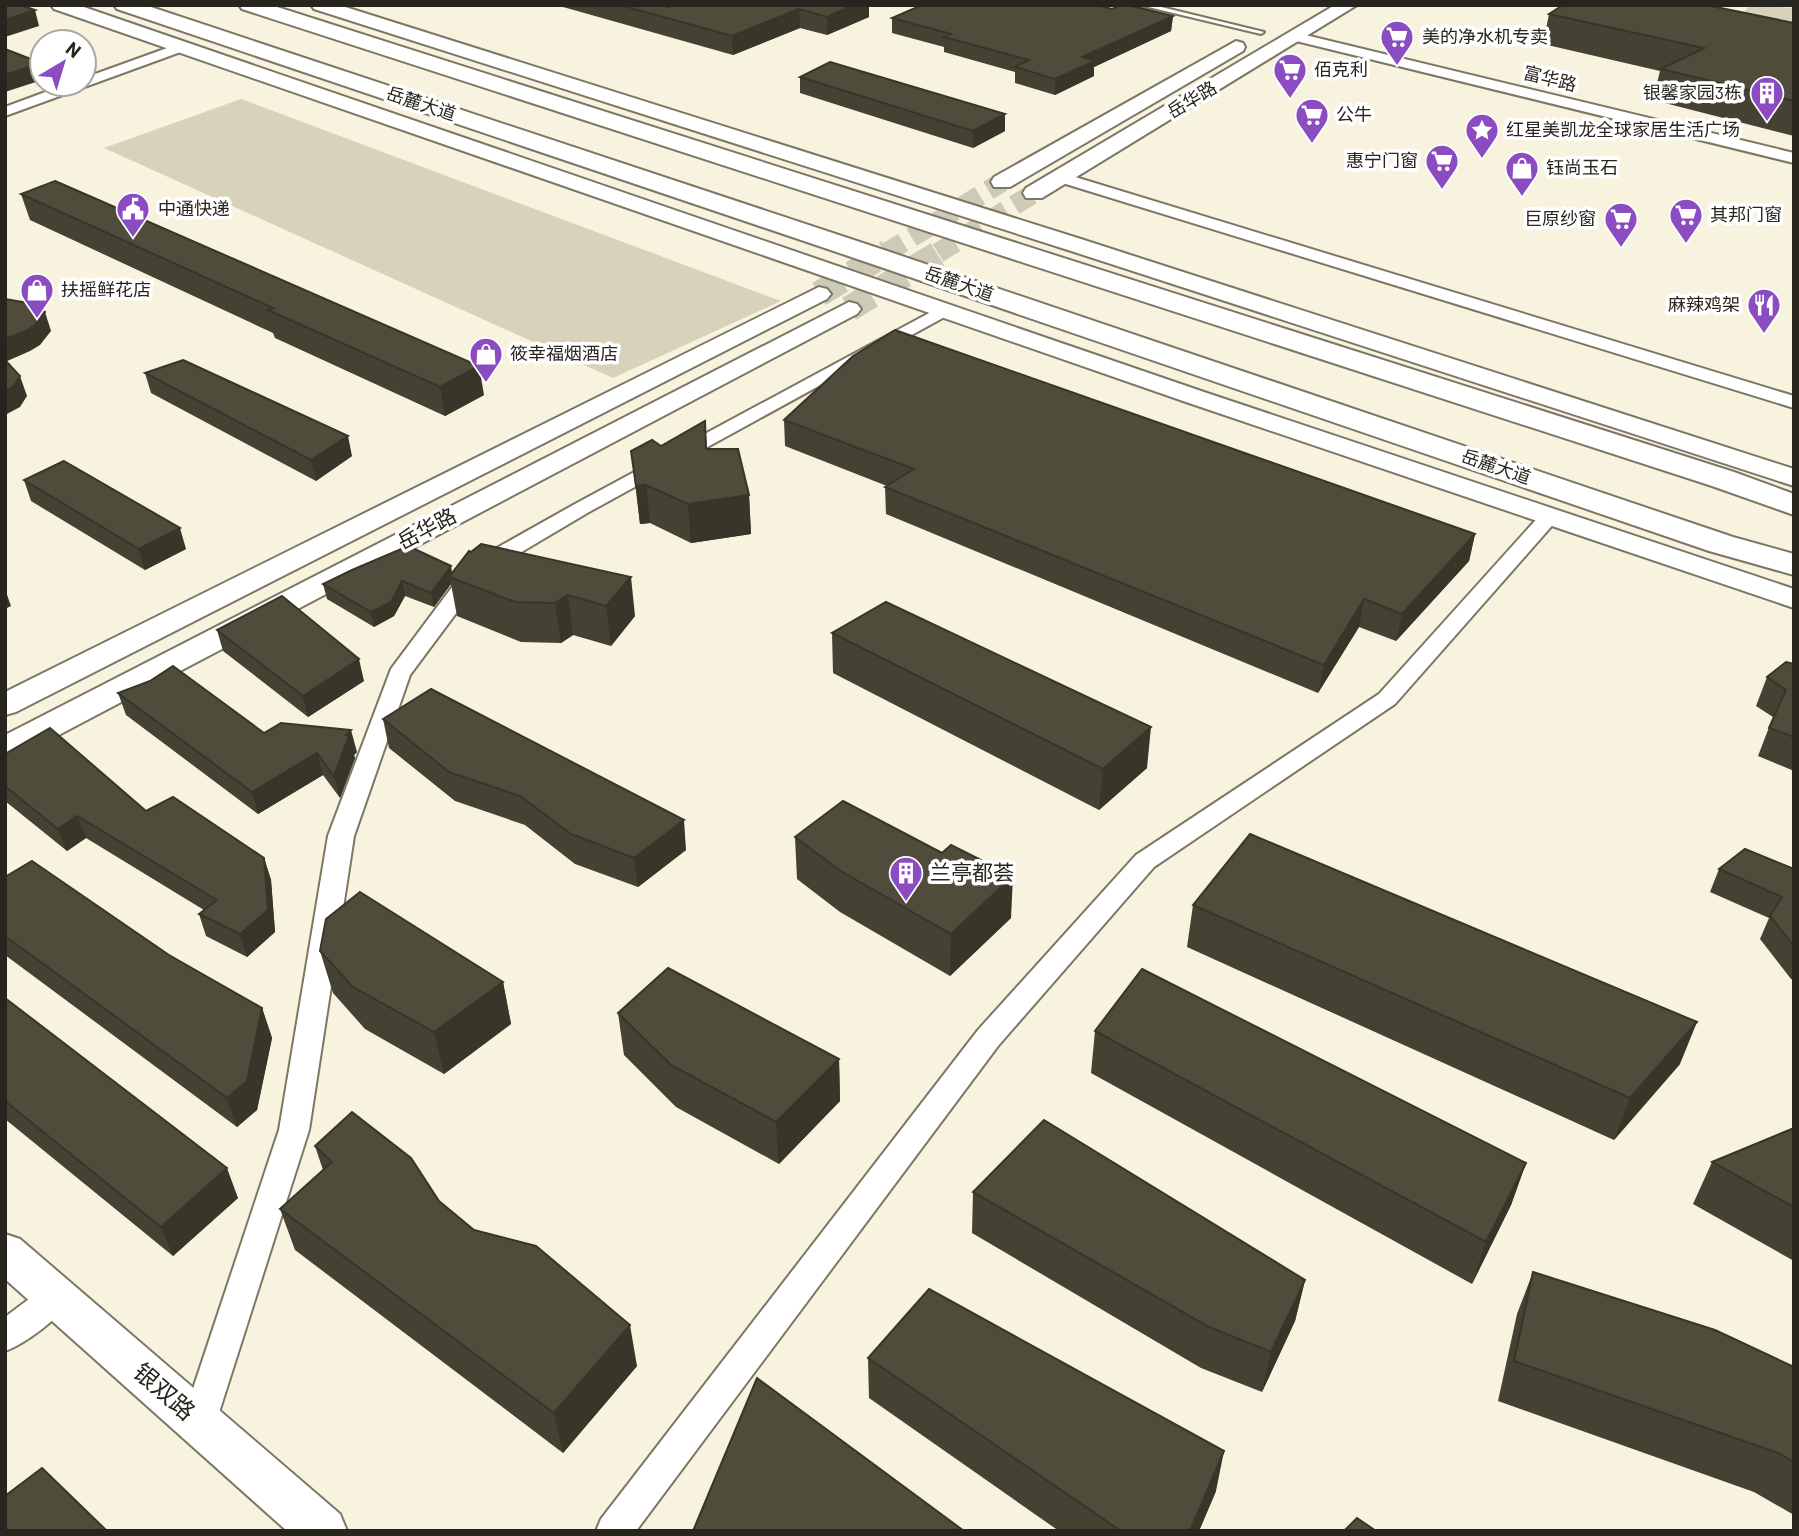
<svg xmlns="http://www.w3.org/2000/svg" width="1799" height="1536" viewBox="0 0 1799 1536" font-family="Barlow,'Noto Sans SC',sans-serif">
<rect width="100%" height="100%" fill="#f7f3de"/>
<g fill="#d7d2b9">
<path d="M1750 5 1794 8V43L1729 29Z"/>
<path d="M241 99 781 301 613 378 104 148Z"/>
</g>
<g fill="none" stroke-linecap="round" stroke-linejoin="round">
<g stroke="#cdcab7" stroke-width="20" stroke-dasharray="20 10" stroke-linecap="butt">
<path d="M886 253 1002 182"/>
<path d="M938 253 1034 193"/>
</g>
<g stroke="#cdcab7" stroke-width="26" stroke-dasharray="26 13" stroke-linecap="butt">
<path d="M819 294 888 252"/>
<path d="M849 309 941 252"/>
</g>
<defs>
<path id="lane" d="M1140 5H1153L1264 32 1261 34Z"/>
<g id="street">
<path d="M1297 33 1794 153V163L1292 40V34Z"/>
<path d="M181 43 186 44V50L5 116V107L67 84H84V78Z"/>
<path d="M1062 173 1794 396V408L1056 181 1054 178 1056 175Z"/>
<path d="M944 305 950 306 953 310 950 314 589 512 486 573 410 675 354 836 309 1130 216 1422 211 1433 199 1438 187 1433 182 1422 279 1130 328 836 391 669 470 563 575 504Z"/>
<path d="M1550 510 1557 512 1560 516 1557 520 1395 704 1154 867 998 1046 636 1531H596L601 1519 978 1030 1136 855 1379 694 1543 512Z"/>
<path d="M56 1283 67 1287 72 1297C63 1316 25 1344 5 1351V1317L45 1287Z"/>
</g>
<g id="secondary">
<path d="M51 5H78L1204 392 1794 589V608L1186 402 54 9Z"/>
<path d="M311 5H339L1084 240 1794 469V486L1068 250 314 9Z"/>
<path d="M1335 5H1357L1042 198H1026L1023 193 1026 188Z"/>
<path d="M1236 41 1243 43 1245 47 1243 51 1010 187H994L991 182 994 177Z"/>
<path d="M819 287 827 289 831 294 827 299 16 712 5 715V692Z"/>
<path d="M849 302 857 304 861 309 857 314 17 757 5 760V735Z"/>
<path d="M5 1234 20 1239 340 1514 347 1531H287L5 1279Z"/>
</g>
<g id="highway">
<path d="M114 5H145L887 251 1733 537 1794 554V575L1709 551 869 263 117 9Z"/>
<path d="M239 5H271L1734 472 1794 494V515L1712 486 242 9Z"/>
</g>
</defs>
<use href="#lane" stroke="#7c7765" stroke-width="4"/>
<use href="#street" stroke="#7c7765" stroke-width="4"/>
<use href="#secondary" stroke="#7c7765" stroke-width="4"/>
<use href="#highway" stroke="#7c7765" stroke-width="4"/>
<use href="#lane" fill="#fff" fill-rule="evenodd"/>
<use href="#street" fill="#fff" fill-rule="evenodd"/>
<use href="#secondary" fill="#fff" fill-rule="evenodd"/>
<use href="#highway" fill="#fff" fill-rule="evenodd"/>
</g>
<g fill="#454133">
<path d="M556 5H869V17L827 35 800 28 733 55Z"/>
<path d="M1563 5H1723L1720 8 1794 23V136L1653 100 1660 71 1543 44 1549 14Z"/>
<path d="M1112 9 1173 16 1171 31 1094 67V76L1055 95 1015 83V72L944 52V47L892 33V18Z"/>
<path d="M800 77 1005 131 973 148 800 93Z"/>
<path d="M21 194 484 395 445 416 275 338 273 333 30 220Z"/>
<path d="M145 373 352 456 316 481 151 393Z"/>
<path d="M784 420 1475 534 1469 561 1396 641 1359 627 1318 693 886 514 885 487 887 486 785 446Z"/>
<path d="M705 421 707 449 749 495 751 534 691 543 650 523 640 524 631 451 661 446Z"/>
<path d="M24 480 186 549 145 570 31 501Z"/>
<path d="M469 551 635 616 611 646 573 635 561 643 521 642 457 616 451 584 434 607 405 596 394 616 374 627 327 599 323 584 452 573Z"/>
<path d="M217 630 364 681 308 717 223 651Z"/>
<path d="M832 633 1147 768 1099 810 833 673Z"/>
<path d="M1794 664V771L1758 756 1773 717 1756 706 1767 677Z"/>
<path d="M118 693 264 733 357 752 354 755 355 758 340 798 323 775 258 814 126 715Z"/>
<path d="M383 719 686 850 638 887 575 864 525 825 455 801 389 748Z"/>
<path d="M5 754 264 858 271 880 275 932 247 957 206 936 199 914 204 910 86 838 67 851 5 801Z"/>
<path d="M795 837 1011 918 950 976 840 912 797 879Z"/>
<path d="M1719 869H1794V980L1791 979 1760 939 1769 918 1710 892Z"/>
<path d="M5 877 169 955 262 1008 272 1038 257 1110 237 1127 5 955Z"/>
<path d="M1193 905 1680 1064 1614 1140 1187 947Z"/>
<path d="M320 951 503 982 511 1024 444 1074 365 1029 333 993Z"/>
<path d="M5 998 238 1198 173 1256 5 1119Z"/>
<path d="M618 1013 839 1059 840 1101 779 1164 676 1107 624 1055Z"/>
<path d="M1095 1031 1526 1163 1511 1205 1472 1284 1091 1073Z"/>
<path d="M1794 1128V1261L1693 1204 1712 1162Z"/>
<path d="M315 1146 439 1201 637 1366 563 1453 295 1250 280 1209 323 1170Z"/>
<path d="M973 1192 1305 1280 1295 1321 1262 1392 1201 1368 972 1233Z"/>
<path d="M1533 1272 1794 1367V1515L1754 1492 1498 1401 1517 1314Z"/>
<path d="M868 1358 1216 1491 1199 1531H1059L869 1398Z"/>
</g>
<g fill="#383529">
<path d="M853 5H869V17L827 35V17Z"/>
<path d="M1706 5H1723L1698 35Z"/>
<path d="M799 9 800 28 733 55 732 36Z"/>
<path d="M35 10 39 26 5 37V20Z"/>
<path d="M1173 16 1171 31 1094 67V76L1055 95V79L1082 57Z"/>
<path d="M41 63 42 80 5 92V75Z"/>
<path d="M1005 114V131L973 148V131Z"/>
<path d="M45 312 51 331 40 345 30 351 5 362V339Z"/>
<path d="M479 366 484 395 445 416 440 387Z"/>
<path d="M20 376 27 396 20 407 5 415V391Z"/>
<path d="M348 436 352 456 316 481 311 460Z"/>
<path d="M646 485 650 523 640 524 636 486Z"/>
<path d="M749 495 751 534 691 543 688 504Z"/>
<path d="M180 528 186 549 145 570 139 549Z"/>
<path d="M1475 534 1469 561 1396 641 1402 614Z"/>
<path d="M451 566 453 578 449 577 451 584 434 607 431 593Z"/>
<path d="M631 577 635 616 611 646 606 606Z"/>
<path d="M402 581 405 596 394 616 374 627 371 612Z"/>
<path d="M6 592 11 606 5 609Z"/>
<path d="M568 595 573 635 561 643 555 603Z"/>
<path d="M1364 599 1359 627 1318 693 1324 665Z"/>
<path d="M359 659 364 681 308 717 303 696Z"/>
<path d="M1151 727 1147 768 1099 810 1103 769Z"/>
<path d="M351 730 357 752 354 755 355 758 340 798 334 776 346 735Z"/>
<path d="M317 753 323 775 258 814 252 792Z"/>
<path d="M77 816 86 838 67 851 58 829Z"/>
<path d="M684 820 686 850 638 887 634 858Z"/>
<path d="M264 858 271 880 275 932 247 957 240 934Z"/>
<path d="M1013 876 1011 918 950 976 951 934Z"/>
<path d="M503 982 511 1024 444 1074 434 1032Z"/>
<path d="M262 1008 272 1038 257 1110 237 1127 227 1098Z"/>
<path d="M1697 1022 1680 1064 1614 1140 1630 1098Z"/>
<path d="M839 1059 840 1101 779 1164 776 1122Z"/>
<path d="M1526 1163 1511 1205 1472 1284 1486 1242Z"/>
<path d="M227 1168 238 1198 173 1256 161 1227Z"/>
<path d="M1305 1280 1295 1321 1262 1392 1271 1352Z"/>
<path d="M630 1325 637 1366 563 1453 554 1413Z"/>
<path d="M1224 1451 1216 1491 1199 1531H1190Z"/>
</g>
<g fill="#504c3b" stroke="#383529" stroke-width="2">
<path d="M5 5H20L35 10 5 20Z"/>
<path d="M620 5H667V7L672 5H853L827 17 799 9 732 36Z"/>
<path d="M922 5H1097L1112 9 1121 5H1128L1173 16 1082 57 1095 61 1055 79 1015 67 1029 60 944 37 951 34 892 18Z"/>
<path d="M1563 5H1706L1794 23V101L1661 69 1704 48 1549 14Z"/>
<path d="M5 49 41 63 5 75Z"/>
<path d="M830 62 1005 114 973 131 800 77Z"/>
<path d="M55 181 479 366 440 387 268 310 273 308 21 194Z"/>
<path d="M5 299 28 303 45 312 34 326 24 332 5 339Z"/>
<path d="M895 330 1475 534 1402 614 1364 599 1324 665 885 487 914 469 784 420 853 356Z"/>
<path d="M5 360 20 376 13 387 5 391Z"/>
<path d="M183 360 348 436 311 460 145 373Z"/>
<path d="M705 421 706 449H738L749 495 688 504 646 485 636 486 631 451 652 440 661 446Z"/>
<path d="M64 461 180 528 139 549 24 480Z"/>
<path d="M481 544 631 577 606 606 568 595 555 603 515 602 449 577 469 551 471 552Z"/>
<path d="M408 546 451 566 431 593 402 581 391 602 371 612 323 584 352 570Z"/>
<path d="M282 596 359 659 303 696 217 630Z"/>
<path d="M886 602 1151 727 1103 769 832 633Z"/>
<path d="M1786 662 1794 664V737L1769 728 1786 690 1767 677Z"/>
<path d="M173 666 264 733 281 723 351 730 346 735 349 736 334 776 317 753 252 792 118 693 150 681Z"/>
<path d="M431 689 684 820 634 858 571 834 520 796 449 772 383 719Z"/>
<path d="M50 728 146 811 173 797 264 858 268 910 240 934 199 914 217 900 77 816 58 829 5 786V754Z"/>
<path d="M843 801 942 853 951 845 1013 876 951 934 839 870 795 837Z"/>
<path d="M1250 834 1697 1022 1630 1098 1193 905Z"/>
<path d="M1745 849 1794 869V946L1770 916 1782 897 1719 869Z"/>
<path d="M32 861 169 955 262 1008 247 1081 227 1098 5 936V877Z"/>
<path d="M360 892 503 982 434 1032 353 987 320 951 326 919Z"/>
<path d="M668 968 839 1059 776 1122 671 1065 618 1013Z"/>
<path d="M1142 969 1526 1163 1486 1242 1095 1031Z"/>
<path d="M5 998 227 1168 161 1227 5 1101Z"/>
<path d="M352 1112 411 1158 439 1201 474 1230 536 1246 630 1325 554 1413 280 1209 332 1162 315 1146Z"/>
<path d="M1044 1120 1305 1280 1271 1352 1209 1327 973 1192Z"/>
<path d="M1794 1128V1207L1712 1162Z"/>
<path d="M1533 1272 1715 1330 1794 1367V1462L1778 1453 1514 1361Z"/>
<path d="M929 1289 1224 1451 1190 1531H1121L868 1358Z"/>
<path d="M757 1378 964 1531H693Z"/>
<path d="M42 1468 107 1531H8L5 1528V1496Z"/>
<path d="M1357 1518 1376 1531H1344Z"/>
</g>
<defs>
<symbol id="supermarket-pin" viewBox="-11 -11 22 30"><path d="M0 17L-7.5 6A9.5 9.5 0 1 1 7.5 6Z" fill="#8c4cc1" stroke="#fff"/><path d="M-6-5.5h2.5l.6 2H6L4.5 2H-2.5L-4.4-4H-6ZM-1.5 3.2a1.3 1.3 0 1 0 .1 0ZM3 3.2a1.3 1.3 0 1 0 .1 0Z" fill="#fff"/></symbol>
<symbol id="building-pin" viewBox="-11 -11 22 30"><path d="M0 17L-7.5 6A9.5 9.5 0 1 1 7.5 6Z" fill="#8c4cc1" stroke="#fff"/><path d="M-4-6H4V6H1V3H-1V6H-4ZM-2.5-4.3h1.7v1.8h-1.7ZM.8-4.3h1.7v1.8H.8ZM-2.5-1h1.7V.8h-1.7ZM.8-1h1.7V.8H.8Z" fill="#fff"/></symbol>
<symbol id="sight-pin" viewBox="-11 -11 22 30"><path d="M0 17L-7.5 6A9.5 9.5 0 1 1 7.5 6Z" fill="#8c4cc1" stroke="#fff"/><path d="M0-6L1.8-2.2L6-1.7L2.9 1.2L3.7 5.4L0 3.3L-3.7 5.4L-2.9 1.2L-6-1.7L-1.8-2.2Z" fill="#fff"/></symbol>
<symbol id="shop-pin" viewBox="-11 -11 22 30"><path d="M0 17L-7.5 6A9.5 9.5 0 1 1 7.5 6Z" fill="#8c4cc1" stroke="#fff"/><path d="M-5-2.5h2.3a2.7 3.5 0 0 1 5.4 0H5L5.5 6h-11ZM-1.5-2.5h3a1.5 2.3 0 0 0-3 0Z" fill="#fff"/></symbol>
<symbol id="civic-pin" viewBox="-11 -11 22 30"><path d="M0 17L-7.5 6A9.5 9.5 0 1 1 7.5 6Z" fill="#8c4cc1" stroke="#fff"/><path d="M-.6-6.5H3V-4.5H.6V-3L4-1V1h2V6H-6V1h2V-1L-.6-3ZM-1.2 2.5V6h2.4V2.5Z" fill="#fff"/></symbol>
<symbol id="restaurant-pin" viewBox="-11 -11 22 30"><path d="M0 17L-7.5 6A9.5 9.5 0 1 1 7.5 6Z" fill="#8c4cc1" stroke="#fff"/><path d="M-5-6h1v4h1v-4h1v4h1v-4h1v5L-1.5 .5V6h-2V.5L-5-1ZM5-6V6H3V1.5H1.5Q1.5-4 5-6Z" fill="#fff"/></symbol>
</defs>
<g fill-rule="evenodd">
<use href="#supermarket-pin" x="1378" y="18" width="38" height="52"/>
<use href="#supermarket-pin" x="1271" y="51" width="38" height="52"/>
<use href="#building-pin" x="1748" y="74" width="38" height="52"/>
<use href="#supermarket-pin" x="1293" y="96" width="38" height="52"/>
<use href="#sight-pin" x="1463" y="111" width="38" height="52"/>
<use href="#supermarket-pin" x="1423" y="142" width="38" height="52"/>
<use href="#shop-pin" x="1503" y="149" width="38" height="52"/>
<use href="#civic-pin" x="114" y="190" width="38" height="52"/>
<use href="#supermarket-pin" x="1667" y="196" width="38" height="52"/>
<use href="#supermarket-pin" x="1602" y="200" width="38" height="52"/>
<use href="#shop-pin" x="18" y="271" width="38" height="52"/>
<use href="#restaurant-pin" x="1745" y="286" width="38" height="52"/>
<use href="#shop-pin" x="467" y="335" width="38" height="52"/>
<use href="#building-pin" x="887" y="854" width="38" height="52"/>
</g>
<g text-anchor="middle" stroke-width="7" stroke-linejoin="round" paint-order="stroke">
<g font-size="18" fill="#27251d" stroke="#fff" text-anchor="start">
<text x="1422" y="43">美的净水机专卖</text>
<text x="1314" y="76">佰克利</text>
<text x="1742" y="99" text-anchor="end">银馨家园3栋</text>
<text x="1336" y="121">公牛</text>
<text x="1506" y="136">红星美凯龙全球家居生活广场</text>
<text x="1418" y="167" text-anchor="end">惠宁门窗</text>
<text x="1546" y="174">钰尚玉石</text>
<text x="158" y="215">中通快递</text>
<text x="1710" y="221">其邦门窗</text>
<text x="1596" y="225" text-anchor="end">巨原纱窗</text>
<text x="61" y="296">扶摇鲜花店</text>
<text x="1740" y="311" text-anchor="end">麻辣鸡架</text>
<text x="510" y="360">筱幸福烟酒店</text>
</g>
<g font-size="18" fill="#27251d" stroke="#fff">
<text transform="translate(1550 79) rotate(14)" y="6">富华路</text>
<text transform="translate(1192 100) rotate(-31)" y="6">岳华路</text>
<text transform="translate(421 104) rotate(18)" y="6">岳麓大道</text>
<text transform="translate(959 284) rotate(19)" y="6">岳麓大道</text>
<text transform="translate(1496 467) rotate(19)" y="6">岳麓大道</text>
</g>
<g font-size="21" fill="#27251d" stroke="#fff">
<text transform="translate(427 529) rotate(-28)" y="7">岳华路</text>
</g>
<g font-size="21" fill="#27251d" stroke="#fff" text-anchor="start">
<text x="930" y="880">兰亭都荟</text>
</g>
<g font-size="24" fill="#27251d" stroke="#fff">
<text transform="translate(164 1392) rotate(41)" y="8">银双路</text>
</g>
</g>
<rect width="1799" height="1536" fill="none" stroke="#27251d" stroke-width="14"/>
<g transform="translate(63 63) rotate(38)"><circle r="33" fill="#ffffff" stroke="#a9a8a5" stroke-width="2"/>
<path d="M0-5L12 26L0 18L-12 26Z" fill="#8c4cc1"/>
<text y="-10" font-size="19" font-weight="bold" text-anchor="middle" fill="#27251d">N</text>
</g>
</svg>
